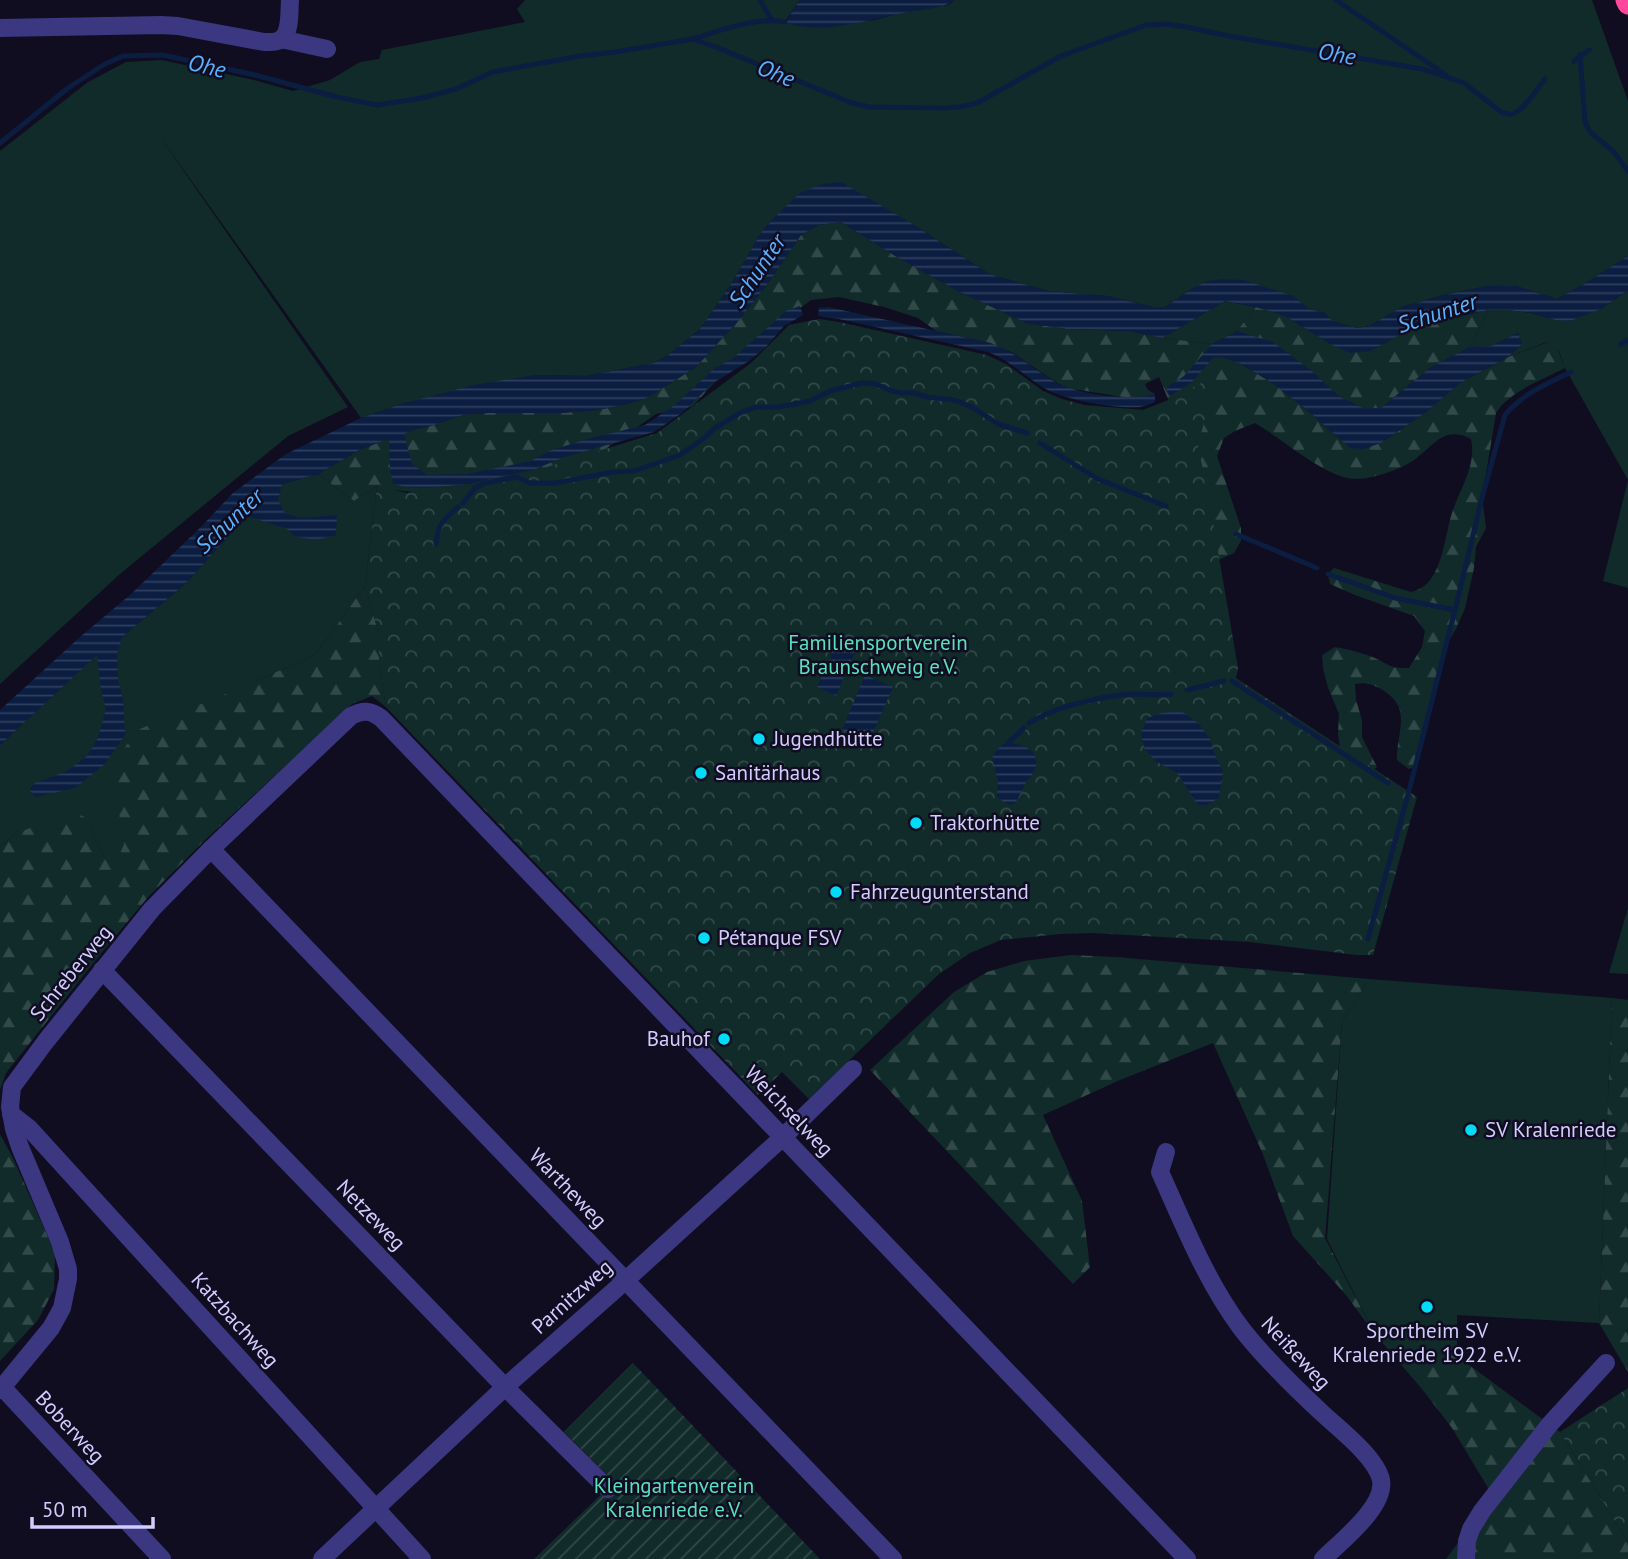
<svg xmlns="http://www.w3.org/2000/svg" width="1628" height="1559" viewBox="0 0 1628 1559" font-family="'PT Sans',sans-serif">
<defs>
<pattern id="forest-firs" width="22" height="20" patternUnits="userSpaceOnUse" patternTransform="scale(1.75)"><rect width="22" height="20" fill="#102b2a"/><path d="M5 1l3.5 6h-7zM16 11l3.5 6h-7z" fill="#32494a"/></pattern>
<pattern id="park-crowns" width="20" height="18" patternUnits="userSpaceOnUse" patternTransform="scale(1.75)"><rect width="20" height="18" fill="#102b2a"/><path d="M2 6a3 3 0 1 1 6 0M12 15a3 3 0 1 1 6 0" fill="none" stroke="#32494a"/></pattern>
<pattern id="garden-furrows" width="10" height="10" patternUnits="userSpaceOnUse" patternTransform="scale(1.75)"><rect width="10" height="10" fill="#102b2a"/><path d="M-1 1l2-2M0 10L10 0M9 11l2-2" fill="none" stroke="#32494a"/></pattern>
<pattern id="water-rules" width="6" height="5" patternUnits="userSpaceOnUse" patternTransform="scale(1.75)"><rect width="6" height="5" fill="#0b1e42"/><path d="M0 2.5h6" fill="none" stroke="#2e3e5e"/></pattern>
</defs>
<rect width="100%" height="100%" fill="#100d21"/>
<g fill="#102b2a">
<path d="M525 0H800L785 21 833 26 875 20 901 13 948 5 955 0H1592L1628 101V256L1586 283 1557 299 1512 285 1488 286 1447 294 1402 307 1369 326 1357 328 1331 321 1325 313 1309 309 1293 296 1193 288 1165 307 1157 308 1107 296 1048 291 989 274 911 223 779 213 762 231 732 283 700 329 667 356 654 363 586 376 535 375 401 404 361 418 158 134 348 407 288 436 120 574 0 684V151L88 82 126 62 162 60 254 80 293 91 330 80 360 62 379 59 382 50 525 22 517 9Z"/>
<path d="M1628 290V588L1603 581 1628 480 1565 368 1559 351 1547 342 1508 357 1522 344 1518 333 1491 346 1470 347 1488 310H1508L1531 313 1555 320 1601 309Z"/>
<path d="M1225 301 1256 307 1237 331 1212 344 1162 338Z"/>
<path d="M318 474 354 501 377 486 365 586 316 654 252 683 121 816 124 844 118 858H106L96 843 90 820 15 834 0 847V745L97 654 122 637 185 584 247 516 282 484Z"/>
<path d="M1628 908V974L1609 973Z"/>
<path d="M1369 979 1612 998 1599 1323 1457 1315V1356L1399 1349 1374 1333 1327 1239 1342 1022Z"/>
</g>
<g fill="url(#forest-firs)">
<path d="M841 222 897 257 958 291 1026 323 1067 329 1130 331 1162 338 1212 344 1223 357 1241 364 1274 384 1307 410 1336 436 1381 443 1426 412 1460 383 1508 357 1554 340 1565 368C1544 379 1508 392 1496 413L1482 498 1486 528 1476 547 1474 568 1465 608 1456 629 1446 645 1415 766 1409 769 1397 760C1396 732 1414 708 1381 689 1371 684 1366 682 1355 684L1356 700 1362 720V737L1377 767 1364 778 1341 755 1338 734 1339 714 1328 688 1323 668 1322 655 1335 647C1347 649 1359 652 1370 656 1389 663 1387 669 1409 668L1422 647 1425 631 1414 616 1355 595 1330 584 1328 574 1334 568 1411 592C1414 591 1418 590 1421 588 1443 576 1445 533 1452 513 1460 488 1477 465 1471 439 1442 424 1432 449 1411 462 1396 471 1365 482 1348 478 1319 472 1282 439 1255 423L1235 431 1224 438 1217 456 1241 528V541L1234 553 1216 561 1170 404 1159 377 1145 384 1148 390 1155 394 1140 398H1129L1067 388 1051 379 1013 353 990 343 936 331 918 318 884 307 839 297 811 300 748 346 692 407 656 414 604 450 578 472 517 477 422 493 384 489 377 486 354 501 318 474 361 449 416 429 434 425 463 415 488 413H560L598 410 623 405 647 398 696 367 738 321 766 286 801 235 819 225Z"/>
<path d="M1256 307 1285 316 1334 346 1370 351 1413 328 1488 310 1470 347 1431 367 1381 408H1363L1338 396 1312 371 1237 331Z"/>
<path d="M365 586 379 634V663L386 707 372 696 352 704 204 841 149 896 98 957 6 1073 0 1090V847L15 834 73 811 90 820 96 843 106 858H118L124 844 111 764 140 729 252 683 316 654Z"/>
<path d="M1071 955 1115 957 1369 979 1342 1022 1325 1238 1374 1333 1399 1349 1457 1356 1560 1432 1628 1542V1559H1446L1493 1496 1452 1428 1422 1389 1374 1333 1346 1295 1293 1236 1262 1152 1213 1043 1120 1080 1043 1115 1082 1201 1090 1267 1073 1284 870 1070 954 992 987 972 1024 961Z"/>
<path d="M1612 998 1628 1000V1372L1599 1323Z"/>
<path d="M0 1134 13 1158 55 1253 54 1289 38 1320 0 1361Z"/>
</g>
<g fill="url(#park-crowns)">
<path d="M819 319 839 322 987 355 1006 364 1043 391 1062 399 1084 405 1143 410 1171 399 1217 375 1198 445 1211 510 1238 668 1236 678 1417 797 1373 955H1357L1250 942 1092 933 1061 934 1001 940 970 953 939 974 809 1099 782 1072 758 1095 386 707 379 663V634L365 586 377 486 407 493 508 479 657 433 751 363 789 325Z"/>
<path d="M1628 1388V1542L1560 1432Z"/>
</g>
<path fill="url(#garden-furrows)" d="M633 1363 820 1559H534L614 1482 564 1432Z"/>
<g fill="url(#water-rules)">
<path d="M800 0H955C941 10 919 9 903 13 870 20 816 36 785 22Z"/>
<path d="M841 182 911 223 989 274 1048 291 1107 296 1157 308 1165 307 1193 288 1208 281 1223 279 1244 280 1293 296 1309 309 1325 313 1332 321 1357 328 1369 326 1402 307 1448 294 1488 286 1512 285 1557 299 1586 283 1628 256V290L1601 309 1570 321 1555 320 1531 313 1508 310H1488L1413 328 1370 351 1350 353 1334 346 1285 316 1256 307 1225 301 1162 338 1130 331 1067 329 1026 323 958 291 897 257 841 222 819 225 801 235 766 286 738 321 696 367 647 398 623 405 598 410 560 413H488L463 415 434 425 416 429 404 434 412 464 427 475 467 474 531 461 549 451 587 439 645 425 675 405 715 368 732 359 786 311 800 306 803 315 784 326 766 347 749 361 713 383 682 413 654 432 596 448 562 458 533 470 469 484 424 488 406 487 393 484 390 469 389 439 361 449 318 474 282 484 278 500 285 513 300 518 337 515 336 535 317 540 296 537 287 529 247 516 185 584 122 637 117 655 118 680 123 699 125 735 104 765 75 788 36 797 29 790 35 783 67 771 87 756 98 738 106 709 101 690 97 655 0 745V710L80 637 130 595 201 527 233 493 286 454 361 418 401 404 474 385 535 375 586 376 654 363 667 356 700 329 732 283 762 231 779 213 800 193 822 184Z"/>
<path d="M828 307 990 343C1013 351 1030 366 1050 379 1075 395 1126 401 1155 394V402C1150 404 1145 406 1140 407 1116 409 1064 400 1044 388 1025 376 1009 360 988 352L839 319 818 316 819 308Z"/>
<path d="M1237 331 1273 342 1312 371 1338 396 1363 408H1381L1431 367 1470 347 1491 346 1518 333 1522 344 1508 357 1460 383 1426 412 1381 443 1363 449 1350 448 1307 410 1274 384 1241 364 1223 357 1213 358 1191 383 1170 396 1166 388 1184 376 1212 344Z"/>
<path d="M842 637 846 638 856 644V649L836 696 817 687 838 641Z"/>
<path d="M865 675 893 687 869 742 842 730Z"/>
<path d="M1181 711 1198 723 1210 739 1215 755 1223 772 1219 797 1213 802 1205 805H1199L1196 802 1177 773 1155 761 1144 748 1141 733 1147 718 1162 713Z"/>
<path d="M1008 743C1027 744 1045 754 1032 775 1027 783 1030 775 1025 784 1021 791 1020 797 1014 804H1007L997 797 998 781 992 759 995 752 1003 744Z"/>
</g>
<g fill="none" stroke-linecap="round" stroke-linejoin="round">
<g stroke="#0b1e42" stroke-width="5">
<path d="M760 0 771 19"/>
<path d="M1336 0 1446 75"/>
<path d="M692 39C720 31 756 16 785 22"/>
<path d="M1580 55 1585 122 1590 132 1614 152 1628 171"/>
<path d="M1574 61 1589 50"/>
<path d="M0 143 68 88 105 64 123 56 163 55 255 75 337 97 377 105 422 98 456 89 493 72 580 56 615 52 692 39 716 47 852 103 869 107 944 108 960 107 977 103 1061 56 1146 25 1165 24 1186 27 1229 36 1422 69 1464 83 1501 112C1505 113 1508 115 1513 114 1524 110 1538 88 1545 79"/>
<path d="M1621 344 1628 340"/>
<path d="M1040 443 1098 479 1166 506"/>
<path d="M463 503 475 488 485 483 517 477 530 483H556L612 472 634 471 680 455 703 439 715 428 740 413 756 407H779L810 401 830 391 862 383 876 384 892 391 901 393H914L927 397 954 400 972 407 998 424 1027 433"/>
<path d="M1236 534 1317 568"/>
<path d="M436 544C438 523 443 520 458 507"/>
<path d="M1328 574 1395 598 1455 610"/>
<path d="M1232 681 1388 783"/>
<path d="M1187 690 1224 681"/>
<path d="M1029 723C1055 707 1091 699 1121 695 1137 693 1154 696 1171 694"/>
<path d="M1008 743 1024 728"/>
<path d="M1368 939 1409 791 1455 610 1482 498 1505 415C1521 395 1548 383 1571 372"/>
</g>
<g stroke="#3b3780" stroke-width="18">
<path d="M0 28 161 25 178 26 264 42C269 42 277 43 282 39 291 31 289 11 290 0"/>
<path d="M281 39 327 49"/>
<path d="M211 849 893 1559"/>
<path d="M102 970 505 1387 608 1489"/>
<path d="M11 1114 29 1128 422 1559"/>
<path d="M1166 1152 1160 1172C1184 1225 1206 1281 1241 1328 1265 1359 1293 1386 1322 1413 1339 1429 1376 1457 1381 1480 1386 1507 1340 1542 1323 1559"/>
<path d="M2 1387 162 1559"/>
<path d="M0 1390 51 1328 62 1308 68 1279V1269L60 1242 20 1147 14 1129 10 1107 12 1087 46 1041 152 909 211 849 351 716C363 710 370 710 381 718L1187 1559"/>
<path d="M322 1559 505 1387 616 1289 783 1137 853 1069"/>
<path d="M1466 1559 1467 1541 1471 1529 1482 1511 1550 1424 1606 1363"/>
</g>
<path stroke="#ff479e" stroke-width="21" d="M1626 0 1628 4"/>
</g>
<g fill="#00dcf7" stroke="#100d21" stroke-width="2.5">
<circle cx="759" cy="739" r="7"/>
<circle cx="701" cy="773" r="7"/>
<circle cx="916" cy="823" r="7"/>
<circle cx="836" cy="892" r="7"/>
<circle cx="704" cy="938" r="7"/>
<circle cx="724" cy="1039" r="7"/>
<circle cx="1471" cy="1130" r="7"/>
<circle cx="1427" cy="1307" r="7"/>
</g>
<g text-anchor="middle" stroke-width="5" stroke-linejoin="round" paint-order="stroke">
<g font-size="21" fill="#58e0bf" stroke="#100d21">
<text x="878" y="650">Familiensportverein<tspan x="878" dy="24">Braunschweig e.V.</tspan></text>
<text x="674" y="1493">Kleingartenverein<tspan x="674" dy="24">Kralenriede e.V.</tspan></text>
</g>
<g font-size="21" fill="#d2ccff" stroke="#100d21" text-anchor="start">
<text x="773" y="746">Jugendhütte</text>
<text x="715" y="780">Sanitärhaus</text>
<text x="930" y="830">Traktorhütte</text>
<text x="850" y="899">Fahrzeugunterstand</text>
<text x="718" y="945">Pétanque FSV</text>
<text x="710" y="1046" text-anchor="end">Bauhof</text>
<text x="1485" y="1137">SV Kralenriede</text>
<text x="1427" y="1338" text-anchor="middle">Sportheim SV<tspan x="1427" dy="24">Kralenriede 1922 e.V.</tspan></text>
</g>
<g font-size="21" fill="#d2ccff" stroke="#100d21">
<text transform="translate(71 973) rotate(-51)" y="7">Schreberweg</text>
<text transform="translate(789 1111) rotate(46)" y="7">Weichselweg</text>
<text transform="translate(568 1188) rotate(46)" y="7">Wartheweg</text>
<text transform="translate(371 1215) rotate(46)" y="7">Netzeweg</text>
<text transform="translate(572 1297) rotate(-42)" y="7">Parnitzweg</text>
<text transform="translate(235 1320) rotate(48)" y="7">Katzbachweg</text>
<text transform="translate(1296 1353) rotate(47)" y="7">Neißeweg</text>
<text transform="translate(70 1427) rotate(47)" y="7">Boberweg</text>
</g>
<g font-size="23" font-style="italic" fill="#5ab1ff" stroke="#100d21">
<text transform="translate(1337 54) rotate(10)" y="8">Ohe</text>
<text transform="translate(207 66) rotate(13)" y="8">Ohe</text>
<text transform="translate(776 73) rotate(22)" y="8">Ohe</text>
<text transform="translate(757 271) rotate(-56)" y="8">Schunter</text>
<text transform="translate(1437 313) rotate(-18)" y="8">Schunter</text>
<text transform="translate(229 521) rotate(-43)" y="8">Schunter</text>
</g>
</g>
<path d="M32 1517v10h121v-10" fill="none" stroke="#d2ccff" stroke-width="3.5"/>
<text x="42" y="1517" font-size="21" fill="#d2ccff" stroke="#100d21" stroke-width="5" paint-order="stroke">50 m</text>
</svg>
